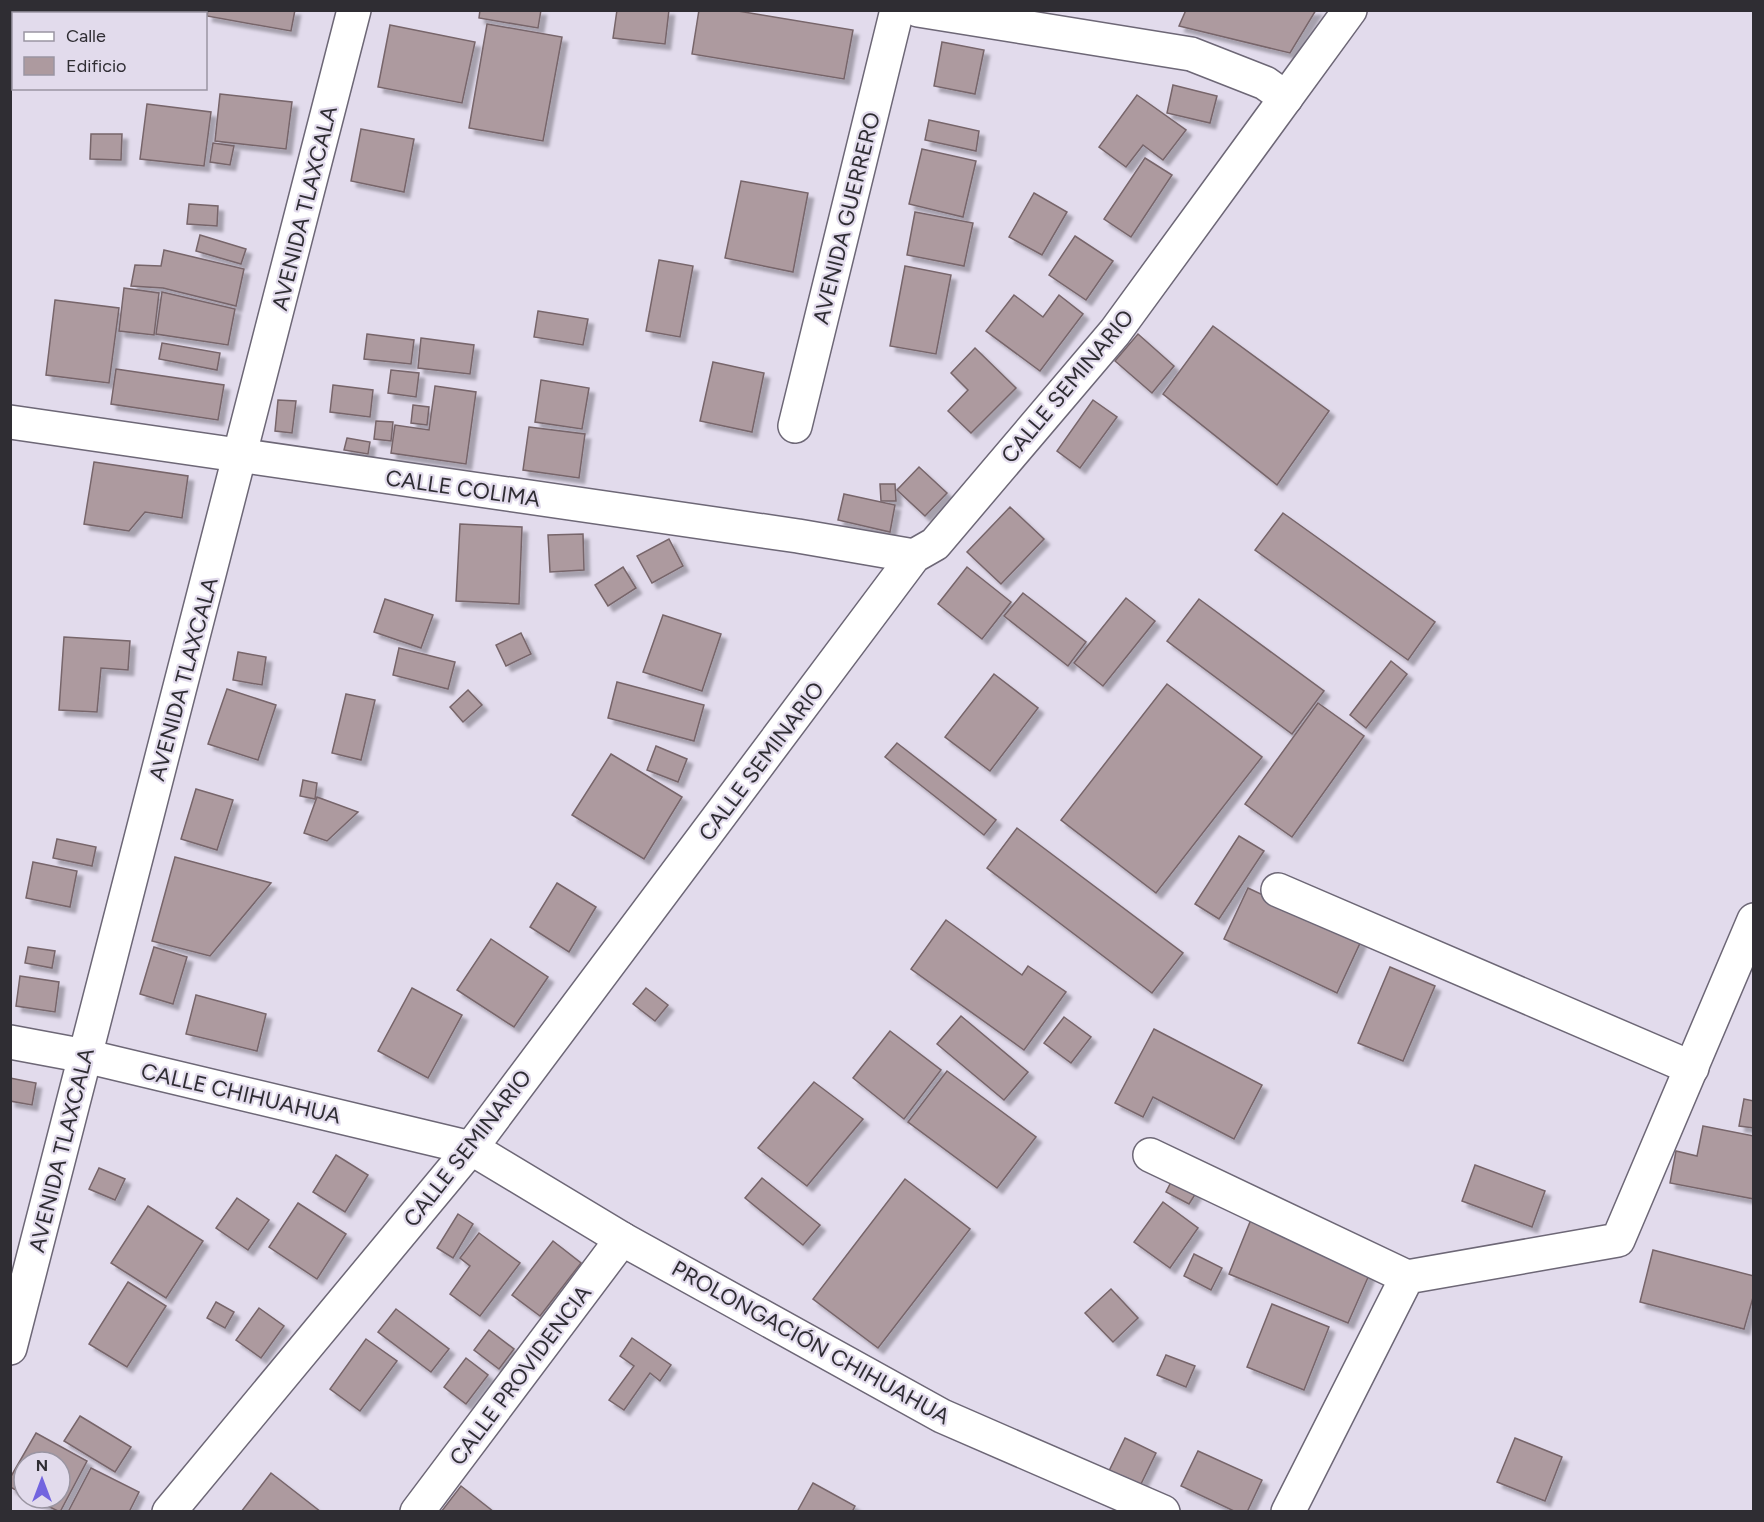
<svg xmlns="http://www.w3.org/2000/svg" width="1764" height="1522" viewBox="0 0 1764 1522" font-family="Figtree,sans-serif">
<defs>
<filter id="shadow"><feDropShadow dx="5.5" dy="5.5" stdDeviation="1.5" flood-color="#0004"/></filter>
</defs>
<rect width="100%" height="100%" fill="#e2dbec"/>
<g fill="#ad9a9f" stroke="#77656a" stroke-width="1.5" filter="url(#shadow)">
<path d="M208 10H295L291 31 207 16Z"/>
<path d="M480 10H541L538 28 479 18Z"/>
<path d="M617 10H669L665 44 613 38Z"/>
<path d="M699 10H732L853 30 844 79 692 54Z"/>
<path d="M1186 10H1316L1290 53 1179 26Z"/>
<path d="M487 24 562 37 543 141 469 128Z"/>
<path d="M390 25 475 42 462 103 378 87Z"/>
<path d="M942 42 984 50 975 94 934 86Z"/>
<path d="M1173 85 1217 96 1210 123 1167 113Z"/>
<path d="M220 94 292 102 286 149 215 141Z"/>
<path d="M1137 95 1186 130 1163 160 1143 145 1126 167 1099 147Z"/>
<path d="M147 104 211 112 204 166 140 159Z"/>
<path d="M929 120 979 131 976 151 925 140Z"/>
<path d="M361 129 414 139 404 192 351 181Z"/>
<path d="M91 134H122L121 160 90 159Z"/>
<path d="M213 143 234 146 230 165 210 162Z"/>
<path d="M922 149 976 161 963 217 909 204Z"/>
<path d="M1145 158 1172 175 1131 237 1104 219Z"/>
<path d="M741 181 808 193 793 272 725 258Z"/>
<path d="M1034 193 1067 212 1042 255 1009 237Z"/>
<path d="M189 204 218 206 217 226 187 224Z"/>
<path d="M915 212 973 223 964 266 907 255Z"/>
<path d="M200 235 246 249 241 264 196 251Z"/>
<path d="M1075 236 1113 261 1086 300 1049 275Z"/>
<path d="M164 250 244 269 236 306 163 288 131 286 135 265 161 266Z"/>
<path d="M659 260 693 266 680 337 646 331Z"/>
<path d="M905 266 951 275 936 354 890 346Z"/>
<path d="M124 288 159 293 154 335 119 331Z"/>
<path d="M162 292 235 309 228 345 156 334Z"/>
<path d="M1014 295 1043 317 1059 295 1083 314 1040 371 986 331Z"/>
<path d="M55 300 119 308 109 383 46 375Z"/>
<path d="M538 311 588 319 583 345 534 337Z"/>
<path d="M1213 326 1329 411 1277 485 1163 394Z"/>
<path d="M367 334 414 340 411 364 364 359Z"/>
<path d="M1138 334 1174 366 1152 393 1115 361Z"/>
<path d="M421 338 474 345 470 374 418 368Z"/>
<path d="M162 343 220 353 217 370 159 359Z"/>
<path d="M975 348 1016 388 971 433 948 411 968 390 951 373Z"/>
<path d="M713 362 764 373 752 432 700 421Z"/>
<path d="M116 369 224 385 218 420 111 404Z"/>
<path d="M391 370 419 373 416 397 388 393Z"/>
<path d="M541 380 589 388 582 429 535 422Z"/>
<path d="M333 385 373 390 370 417 330 412Z"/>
<path d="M435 386 476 392 466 464 391 453 395 425 429 430Z"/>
<path d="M278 400 296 401 292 433 275 431Z"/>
<path d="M1093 400 1117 417 1080 468 1057 451Z"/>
<path d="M413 405 429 407 427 425 411 423Z"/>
<path d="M376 421 393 422 391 441 374 439Z"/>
<path d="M529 427 585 434 579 478 523 470Z"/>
<path d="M347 438 370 442 368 454 344 450Z"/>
<path d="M94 462 188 476 182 518 145 512 129 531 84 524Z"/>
<path d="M919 467 947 493 925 516 897 490Z"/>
<path d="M880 484H895L896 501H881Z"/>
<path d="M844 494 895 505 890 532 838 520Z"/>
<path d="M1010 507 1044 539 1001 584 967 552Z"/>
<path d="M1283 513 1435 622 1408 660 1255 550Z"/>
<path d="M460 524 522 527 519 604 456 601Z"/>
<path d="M583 534 584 570 550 572 548 535Z"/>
<path d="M669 539 683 566 652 583 637 556Z"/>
<path d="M623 567 636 588 608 606 595 585Z"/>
<path d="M967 567 1011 602 982 639 938 604Z"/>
<path d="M1023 593 1086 642 1068 666 1004 616Z"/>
<path d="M1126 598 1155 621 1103 686 1074 663Z"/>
<path d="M385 599 433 615 421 648 374 632Z"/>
<path d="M1199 599 1324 691 1292 734 1167 641Z"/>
<path d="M663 615 721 634 702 691 643 672Z"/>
<path d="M521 633 531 654 506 666 496 645Z"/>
<path d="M64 637 130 641 128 670 101 668 97 712 59 710Z"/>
<path d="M399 648 455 662 448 689 393 675Z"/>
<path d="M238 652 266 657 262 685 233 680Z"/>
<path d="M1391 661 1407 674 1366 728 1350 715Z"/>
<path d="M994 674 1038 708 990 771 945 737Z"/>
<path d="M617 682 704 705 694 741 608 718Z"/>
<path d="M1167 684 1262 757 1156 893 1061 820Z"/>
<path d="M227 689 276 705 258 760 208 744Z"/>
<path d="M468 690 482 705 463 722 450 707Z"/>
<path d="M346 694 375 700 361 760 332 753Z"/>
<path d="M1318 703 1364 736 1292 837 1245 804Z"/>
<path d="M897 743 996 820 984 835 885 757Z"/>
<path d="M656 746 687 759 678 782 647 770Z"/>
<path d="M611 754 682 797 644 859 572 815Z"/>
<path d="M303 780 317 783 315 799 300 796Z"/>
<path d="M196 789 233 800 217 850 181 839Z"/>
<path d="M317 797 358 812 327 841 304 833Z"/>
<path d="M1017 828 1183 953 1152 993 987 868Z"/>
<path d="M1239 836 1264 851 1219 919 1195 904Z"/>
<path d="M57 839 96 847 92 866 53 858Z"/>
<path d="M175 857 271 883 210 956 152 941Z"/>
<path d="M33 862 77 871 70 907 26 898Z"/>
<path d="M557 883 596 907 569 952 530 927Z"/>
<path d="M1248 888 1361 941 1337 993 1224 939Z"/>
<path d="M946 920 1022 975 1028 966 1066 992 1024 1050 911 969Z"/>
<path d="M491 939 548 977 514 1027 457 990Z"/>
<path d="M28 947 55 951 52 968 25 963Z"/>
<path d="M154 947 187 957 173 1004 140 994Z"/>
<path d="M1390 967 1435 986 1403 1061 1358 1043Z"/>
<path d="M20 976 59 982 55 1012 16 1006Z"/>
<path d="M412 988 462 1015 428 1078 378 1051Z"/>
<path d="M646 988 668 1005 655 1021 633 1004Z"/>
<path d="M196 995 266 1014 257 1051 186 1034Z"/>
<path d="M961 1016 1028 1072 1004 1100 937 1044Z"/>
<path d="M1064 1017 1091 1037 1071 1063 1044 1043Z"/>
<path d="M1154 1029 1262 1085 1234 1139 1153 1097 1143 1117 1115 1103Z"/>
<path d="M890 1031 941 1070 904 1119 853 1078Z"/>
<path d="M947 1071 1036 1137 997 1188 908 1122Z"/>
<path d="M10 1078 36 1083 32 1105 10 1101Z"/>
<path d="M814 1082 863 1119 807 1186 758 1148Z"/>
<path d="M1744 1099 1754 1101V1128L1739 1126Z"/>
<path d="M1703 1126 1754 1136V1199L1670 1183 1676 1151 1697 1156Z"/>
<path d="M336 1155 368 1175 345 1212 313 1192Z"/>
<path d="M1475 1165 1545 1191 1532 1227 1462 1201Z"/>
<path d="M99 1168 125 1179 115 1200 89 1189Z"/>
<path d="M762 1178 820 1225 803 1245 745 1198Z"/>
<path d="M905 1179 970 1229 878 1348 813 1299Z"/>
<path d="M1172 1180 1196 1193 1189 1204 1166 1192Z"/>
<path d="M237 1198 269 1220 248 1250 216 1228Z"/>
<path d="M1163 1202 1198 1228 1170 1268 1134 1242Z"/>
<path d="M298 1203 346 1234 317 1279 269 1247Z"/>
<path d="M148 1206 203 1241 166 1298 111 1263Z"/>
<path d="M458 1214 473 1224 453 1258 437 1248Z"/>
<path d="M1252 1217 1373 1266 1348 1323 1229 1274Z"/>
<path d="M479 1233 520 1263 480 1316 450 1294 470 1266 460 1258Z"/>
<path d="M553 1241 581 1263 540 1316 512 1295Z"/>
<path d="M1653 1250 1754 1276V1294L1744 1329 1640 1302Z"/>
<path d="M1194 1254 1222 1268 1211 1290 1184 1276Z"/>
<path d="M128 1282 166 1306 127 1367 89 1344Z"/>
<path d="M1111 1289 1138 1318 1113 1342 1085 1313Z"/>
<path d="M216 1302 234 1312 225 1328 207 1318Z"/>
<path d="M1272 1304 1329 1327 1304 1390 1247 1367Z"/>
<path d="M259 1308 284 1326 261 1358 236 1340Z"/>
<path d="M396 1309 449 1349 431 1372 378 1332Z"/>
<path d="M489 1330 514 1349 499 1369 474 1350Z"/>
<path d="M632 1338 671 1365 660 1381 650 1373 624 1410 609 1400 634 1366 620 1356Z"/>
<path d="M366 1339 397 1361 360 1411 330 1389Z"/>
<path d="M1166 1355 1195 1366 1186 1387 1157 1375Z"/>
<path d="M466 1358 488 1375 466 1404 444 1387Z"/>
<path d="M80 1416 131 1447 115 1472 64 1441Z"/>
<path d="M36 1433 87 1461 60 1512 31 1498H60V1462H24V1494L10 1487V1478Z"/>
<path d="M1125 1438 1156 1453 1140 1486 1109 1471Z"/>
<path d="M1515 1438 1562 1457 1545 1501 1497 1482Z"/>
<path d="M1198 1451 1262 1480 1247 1512H1236L1181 1486Z"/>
<path d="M91 1468 139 1492 129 1512H68Z"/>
<path d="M271 1473 321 1512H241Z"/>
<path d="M813 1483 855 1506 852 1512H797Z"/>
<path d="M461 1486 494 1512H441Z"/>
</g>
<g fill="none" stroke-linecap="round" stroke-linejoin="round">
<defs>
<g id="minor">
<path d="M918 10 1191 54 1265 83 1286 98"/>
<path d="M10 422 798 536 914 556"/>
<path d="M795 426 897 10"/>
<path d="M1278 890 1692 1068"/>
<path d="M10 1042 85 1056 471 1148 622 1239 942 1416 1163 1512"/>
<path d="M1150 1155 1407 1277"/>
<path d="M10 1348 354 10"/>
<path d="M169 1512 471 1148 914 556 935 544 1115 332 1350 10"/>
<path d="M417 1512 622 1239"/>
<path d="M1288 1512 1407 1277 1618 1240 1754 920"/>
</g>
</defs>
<use href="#minor" stroke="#6d6776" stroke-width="36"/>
<use href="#minor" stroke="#fff" stroke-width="33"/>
</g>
<g text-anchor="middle" stroke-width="4.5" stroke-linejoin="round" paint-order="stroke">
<g font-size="22" fill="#2f2d33" stroke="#e2dbec">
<text transform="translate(304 208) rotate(-76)" y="8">AVENIDA TLAXCALA</text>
<text transform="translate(846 218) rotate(-76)" y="8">AVENIDA GUERRERO</text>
<text transform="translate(1067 386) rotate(-50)" y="8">CALLE SEMINARIO</text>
<text transform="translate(463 488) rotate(8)" y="8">CALLE COLIMA</text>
<text transform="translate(183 679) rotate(-75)" y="8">AVENIDA TLAXCALA</text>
<text transform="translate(761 761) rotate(-53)" y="8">CALLE SEMINARIO</text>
<text transform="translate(241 1093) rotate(13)" y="8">CALLE CHIHUAHUA</text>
<text transform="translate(467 1148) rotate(-52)" y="8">CALLE SEMINARIO</text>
<text transform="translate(61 1150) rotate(-76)" y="8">AVENIDA TLAXCALA</text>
<text transform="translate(811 1342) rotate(29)" y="8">PROLONGACIÓN CHIHUAHUA</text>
<text transform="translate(520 1375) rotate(-53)" y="8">CALLE PROVIDENCIA</text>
</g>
</g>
<rect width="1764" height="1522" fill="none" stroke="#2f2d33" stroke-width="24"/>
<rect x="12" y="12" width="195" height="78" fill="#e2dbec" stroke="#9a95a2" stroke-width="1.5"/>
<rect x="24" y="32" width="30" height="9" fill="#ffffff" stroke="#9a95a2" stroke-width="1.5"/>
<text x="66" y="42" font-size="18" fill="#2f2d33">Calle</text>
<rect x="24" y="57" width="30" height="18" fill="#ad9a9f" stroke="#9a95a2" stroke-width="1.5"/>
<text x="66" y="72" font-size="18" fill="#2f2d33">Edificio</text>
<g transform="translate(42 1480)"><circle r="28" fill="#e2dbec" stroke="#9a95a2" stroke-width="1.5"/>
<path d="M0-4.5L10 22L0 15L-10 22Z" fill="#7264df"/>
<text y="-9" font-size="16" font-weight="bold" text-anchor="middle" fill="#2f2d33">N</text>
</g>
</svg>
